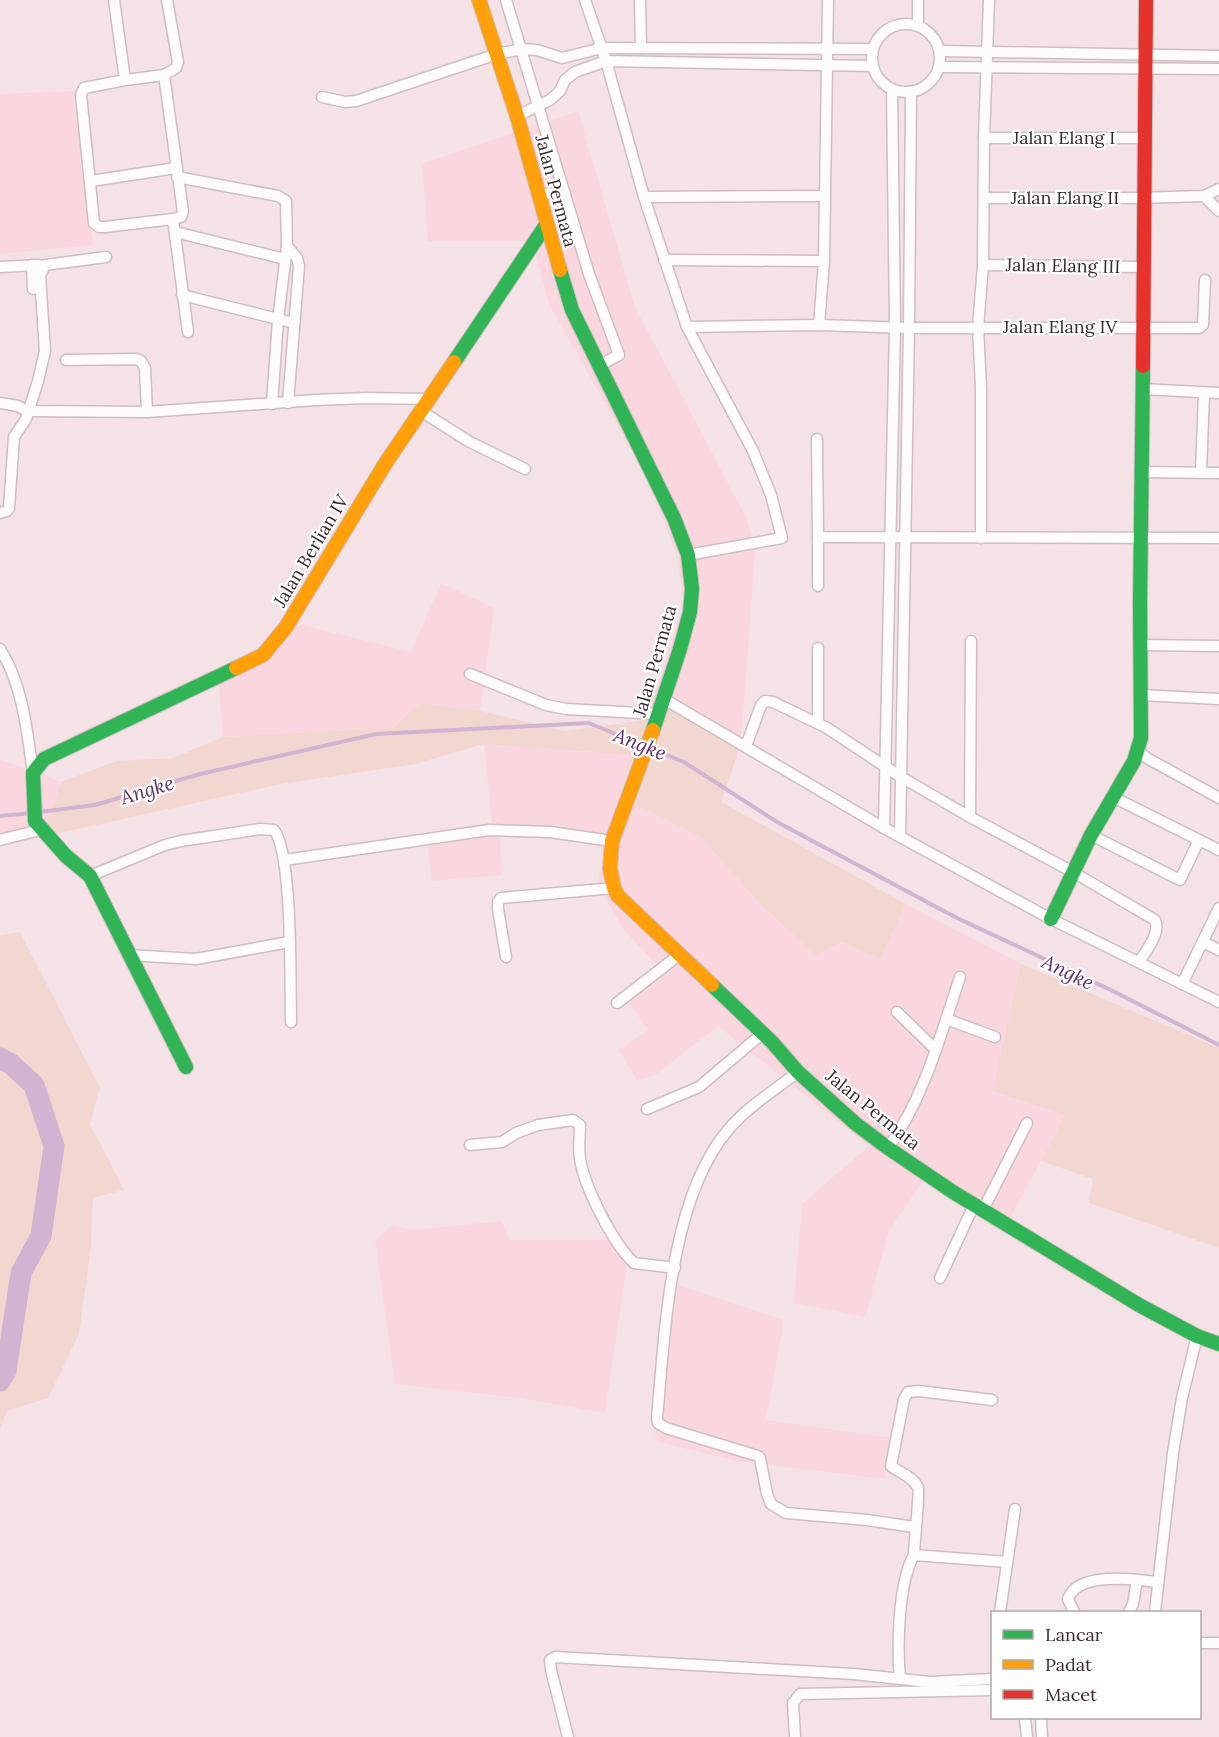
<svg xmlns="http://www.w3.org/2000/svg" width="1219" height="1737" viewBox="0 0 1219 1737" font-family="Lora,serif">
<rect width="100%" height="100%" fill="#f4e2e6"/>
<g fill="#fad7df">
<path d="M73 91 93 245 0 254V94Z"/>
<path d="M578 111 635 307 747 519 755 552 741 744 656 693 684 603 676 552 642 469 549 304 532 241H428L422 164Z"/>
<path d="M441 583 494 608 480 711 420 703 393 728 223 737 218 678 264 650 286 621 411 652Z"/>
<path d="M484 744 632 755 623 798 701 837 760 904 815 955 842 942 880 959 906 904 1021 964 992 1091 1066 1115 1005 1227 927 1175 889 1231 865 1317 794 1303 802 1204 869 1146 718 1026 654 1076 637 1080 619 1050 648 1030 627 1000 663 972 624 930 598 885 604 844 500 835 502 875 432 881 427 841 493 834Z"/>
<path d="M0 759 61 782 42 837 0 845Z"/>
<path d="M502 1221 510 1240H612L627 1264 605 1413 519 1398 395 1384 375 1240 391 1226 414 1230Z"/>
<path d="M675 1284 784 1320 766 1420 892 1438 885 1479 736 1461 655 1441Z"/>
</g>
<g fill="#f2d7d1">
<path d="M656 693 741 744 721 802 906 904 880 959 842 942 815 955 760 904 701 837 623 798 632 755 484 744 415 764 281 784 42 837 61 782 117 761 173 758 223 737 393 728 420 703 480 711 565 731 640 721Z"/>
<path d="M20 932 100 1088 90 1124 124 1190 93 1198 91 1246 79 1334 48 1398 7 1411 0 1428V935Z"/>
<path d="M1021 964 1219 1048V1248L1089 1203 1093 1179 1041 1161 1065 1115 992 1091Z"/>
</g>
<g fill="none" stroke-linecap="round" stroke-linejoin="round">
<g stroke="#d0b4d2" stroke-width="4">
<path d="M652 749 684 762 777 822 957 918 1111 990 1219 1045"/>
<path d="M39 812 95 805 200 774 376 734 589 723 642 745"/>
<path d="M0 816 32 813"/>
</g>
<path stroke="#d0b4d2" stroke-width="21" d="M0 1058 11 1064 34 1085 54 1146 41 1236 21 1273 6 1371 0 1381"/>
<defs>
<g id="street">
<path d="M114 0 125 80"/>
<path d="M506 0 589 274 619 355 598 366"/>
<path d="M585 0 606 61 644 197 687 327 753 451 771 495 782 538 688 555"/>
<path d="M640 0 641 48"/>
<circle cx="906" cy="58" r="34"/>
<path d="M918 25V0"/>
<path d="M940 51 1219 56"/>
<path d="M940 67 1219 69"/>
<path d="M164 75 176 68 178 62 167 0"/>
<path d="M322 97 345 102 356 101 497 54 522 49 537 50 562 58 602 48 873 49"/>
<path d="M517 116 550 100 560 91 565 80 575 72 606 61 873 66"/>
<path d="M984 138H1144"/>
<path d="M177 177 278 196 286 201 287 246 278 320 272 404"/>
<path d="M91 181 176 168"/>
<path d="M537 194 565 193"/>
<path d="M1204 196 1219 211"/>
<path d="M644 197 824 196"/>
<path d="M984 198H1136L1204 196 1219 189"/>
<path d="M173 219 105 227H99L94 223 81 95 84 88 125 80 164 75 183 212 181 217 173 219 188 332"/>
<path d="M175 232 285 259"/>
<path d="M287 246 297 258 299 266 288 403"/>
<path d="M664 260 824 261"/>
<path d="M32 265 33 289"/>
<path d="M983 265 1143 267"/>
<path d="M0 267 39 265"/>
<path d="M182 295 294 323"/>
<path d="M819 325 824 261 828 0"/>
<path d="M687 327 819 325 909 328H1199L1203 325 1205 280"/>
<path d="M66 360 136 359 141 361 145 368 147 412"/>
<path d="M1142 389 1219 393"/>
<path d="M0 403 18 406 27 411 147 412 316 400 366 398 430 399"/>
<path d="M421 411 468 441 525 469"/>
<path d="M817 439 818 537 1219 538"/>
<path d="M1142 472 1219 473"/>
<path d="M1201 472 1204 393"/>
<path d="M0 513 7 511 9 508 14 437 26 419 38 381 45 351 40 276 45 265 106 257"/>
<path d="M981 538V388L978 327 983 265 984 138 989 0"/>
<path d="M818 586V537"/>
<path d="M1140 645 1219 646"/>
<path d="M0 649C23 685 27 731 33 773"/>
<path d="M470 674 546 705 566 709 659 714"/>
<path d="M1140 695 1219 699"/>
<path d="M664 699 884 828 1051 919 1219 1002"/>
<path d="M818 723V648"/>
<path d="M746 746 761 705 765 701 773 702 827 728 901 777 970 817 1073 872 1155 920C1161 933 1146 951 1139 962"/>
<path d="M1138 751 1147 758 1219 798"/>
<path d="M1113 797 1219 850"/>
<path d="M970 817 971 641"/>
<path d="M884 828 895 326 892 89"/>
<path d="M1091 835 1180 880 1199 840"/>
<path d="M900 836 909 328 911 92"/>
<path d="M0 840 44 829"/>
<path d="M285 860 489 830 550 832 612 841"/>
<path d="M90 876 165 845 181 841 260 829 274 830C293 854 290 986 291 1022"/>
<path d="M1203 942 1219 950"/>
<path d="M128 955 196 959 289 942"/>
<path d="M506 957 498 909V902L501 898 614 888"/>
<path d="M1182 984 1219 908"/>
<path d="M617 1003 679 955"/>
<path d="M897 1012 935 1049"/>
<path d="M946 1019 995 1037"/>
<path d="M798 1072C775 1090 747 1107 728 1130 670 1198 665 1331 657 1418L658 1423 666 1428 758 1456 760 1458 767 1494 771 1504 786 1513 867 1520 914 1527"/>
<path d="M647 1109 699 1087 763 1033"/>
<path d="M470 1145 502 1142 516 1133 538 1125 573 1120 580 1125C580 1136 578 1148 580 1159 585 1188 612 1242 634 1263L675 1268"/>
<path d="M888 1148C924 1098 941 1034 960 977"/>
<path d="M983 1210 1027 1123"/>
<path d="M940 1278 974 1205"/>
<path d="M914 1555C914 1545 920 1491 918 1487 912 1476 900 1473 891 1466L904 1399 908 1392 919 1391 992 1400"/>
<path d="M1000 1612 1015 1509"/>
<path d="M1074 1612 1068 1599C1077 1571 1135 1579 1157 1582"/>
<path d="M1129 1612 1133 1604 1137 1580"/>
<path d="M1155 1612 1173 1453 1182 1398 1197 1336"/>
<path d="M1200 1643H1219"/>
<path d="M900 1679C897 1647 898 1583 914 1555L1007 1562"/>
<path d="M1025 1718 1027 1737"/>
<path d="M1041 1718 1042 1737"/>
<path d="M568 1737 551 1670 550 1660 555 1657 854 1674 930 1682 992 1679"/>
<path d="M795 1737 793 1703 800 1694 992 1690"/>
</g>
<g id="fast">
<path d="M560 270 572 310 674 518 688 555 692 589 690 612 680 649 653 730"/>
<path d="M454 362 546 225"/>
<path d="M1051 919 1091 835 1134 761 1141 738 1140 604 1143 366"/>
<path d="M712 985 772 1042 798 1072 856 1124 888 1148 953 1192 1139 1305 1197 1336 1219 1344"/>
<path d="M186 1067 90 876 66 856 35 821 33 773 44 759 236 668"/>
</g>
<g id="slow">
<path d="M479 0 517 116 560 270"/>
<path d="M236 668 263 655 286 627 385 464 454 362"/>
<path d="M653 730 612 841 610 869 614 888 618 896 712 985"/>
</g>
<path id="jam" d="M1143 366 1146 0"/>
</defs>
<use href="#street" stroke="#cdbec1" stroke-width="13"/>
<use href="#fast" stroke="#cdbec1" stroke-width="16"/>
<use href="#slow" stroke="#cdbec1" stroke-width="16"/>
<use href="#jam" stroke="#cdbec1" stroke-width="16"/>
<use href="#street" stroke="#fdfbfb" stroke-width="10"/>
<use href="#fast" stroke="#30b455" stroke-width="14"/>
<use href="#slow" stroke="#ff9f0a" stroke-width="14"/>
<use href="#jam" stroke="#e5322d" stroke-width="14"/>
</g>
<g text-anchor="middle" stroke-width="4.5" stroke-linejoin="round" paint-order="stroke">
<g font-size="18" fill="#38292c" stroke="#fff">
<text x="1064" y="144">Jalan Elang I</text>
<text transform="translate(556 191) rotate(75)" y="6">Jalan Permata</text>
<text x="1065" y="204">Jalan Elang II</text>
<text transform="translate(1063 266) rotate(1)" y="6">Jalan Elang III</text>
<text x="1060" y="333">Jalan Elang IV</text>
<text transform="translate(311 551) rotate(-59)" y="6">Jalan Berlian IV</text>
<text transform="translate(655 661) rotate(-74)" y="6">Jalan Permata</text>
<text transform="translate(873 1110) rotate(39)" y="6">Jalan Permata</text>
</g>
<g font-size="20" font-style="italic" fill="#5a3065" stroke="#fff">
<text transform="translate(640 744) rotate(22)" y="7">Angke</text>
<text transform="translate(147 790) rotate(-17)" y="7">Angke</text>
<text transform="translate(1068 972) rotate(26)" y="7">Angke</text>
</g>
</g>
<rect x="991" y="1611" width="210" height="108" fill="#ffffff" stroke="#afa9ab" stroke-width="1.5"/>
<rect x="1003" y="1630" width="30" height="9" fill="#30b455" stroke="#afa9ab" stroke-width="1.5"/>
<text x="1045" y="1641" font-size="18" fill="#38292c">Lancar</text>
<rect x="1003" y="1660" width="30" height="9" fill="#ff9f0a" stroke="#afa9ab" stroke-width="1.5"/>
<text x="1045" y="1671" font-size="18" fill="#38292c">Padat</text>
<rect x="1003" y="1690" width="30" height="9" fill="#e5322d" stroke="#afa9ab" stroke-width="1.5"/>
<text x="1045" y="1701" font-size="18" fill="#38292c">Macet</text>
</svg>
